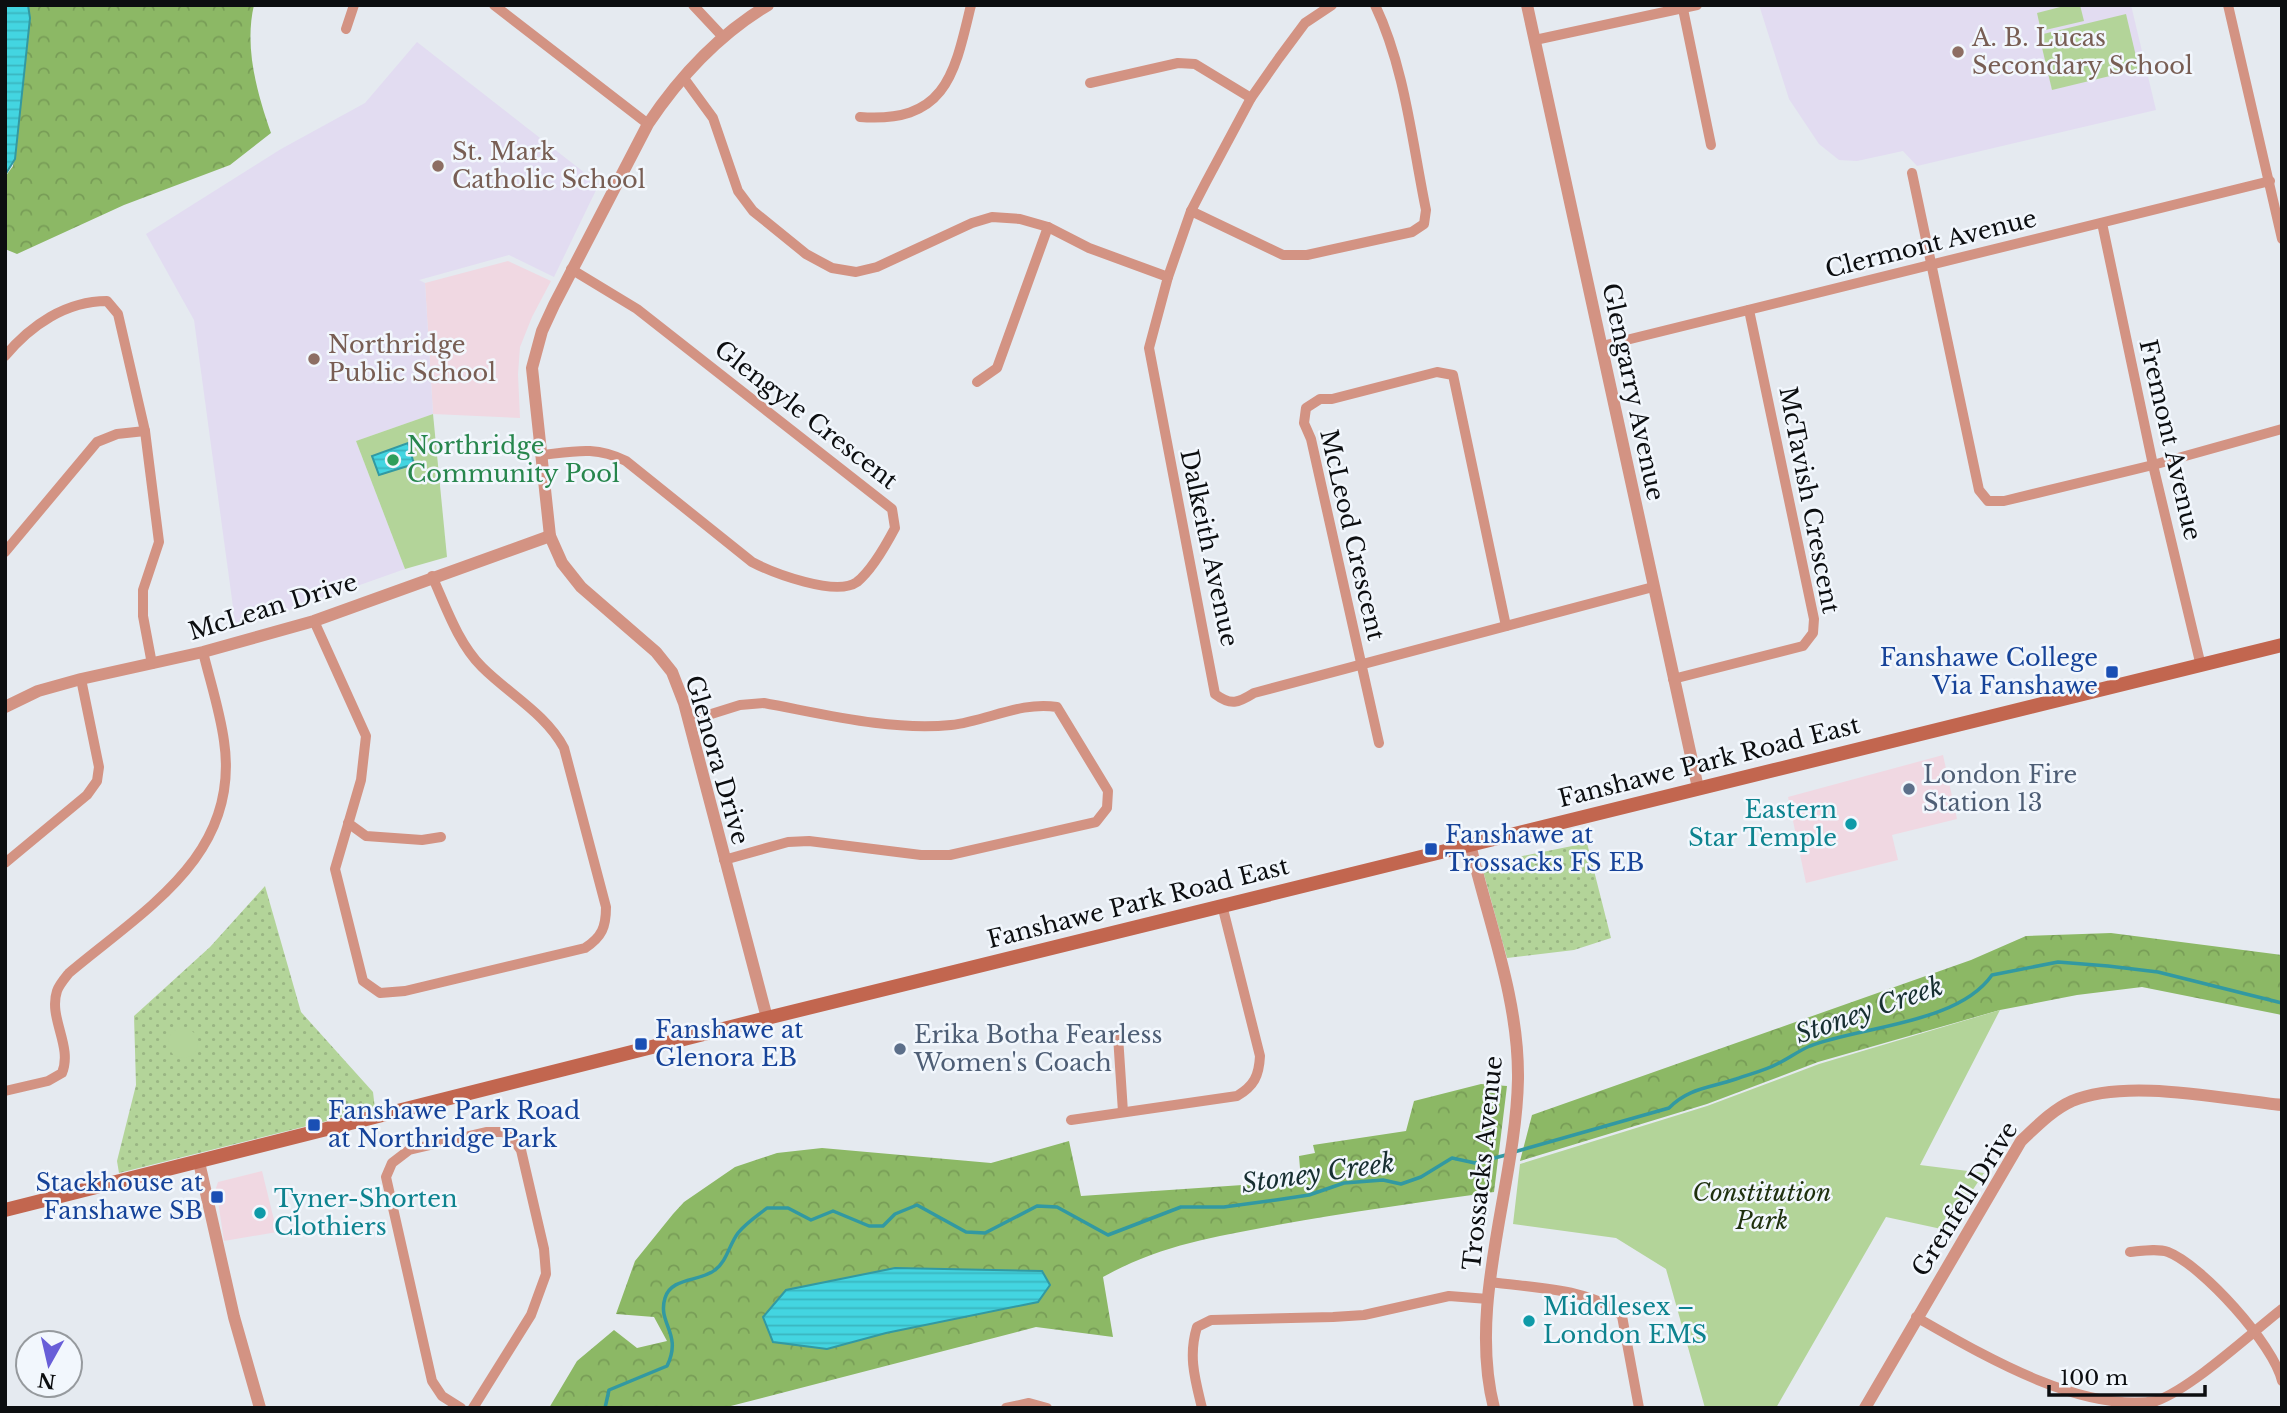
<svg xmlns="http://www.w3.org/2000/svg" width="2287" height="1413" viewBox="0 0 2287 1413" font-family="'Libre Baskerville',serif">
<defs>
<pattern id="grass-dots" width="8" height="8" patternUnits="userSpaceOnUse" patternTransform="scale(1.75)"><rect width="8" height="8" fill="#b3d499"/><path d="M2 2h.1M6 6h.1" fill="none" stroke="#99b583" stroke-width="1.8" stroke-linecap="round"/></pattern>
<pattern id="forest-crowns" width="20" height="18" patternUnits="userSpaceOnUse" patternTransform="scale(1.75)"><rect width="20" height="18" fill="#8cb865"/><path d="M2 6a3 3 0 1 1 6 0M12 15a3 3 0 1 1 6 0" fill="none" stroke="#789d57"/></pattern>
<pattern id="water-rules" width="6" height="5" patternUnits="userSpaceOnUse" patternTransform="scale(1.75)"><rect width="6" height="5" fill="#43d5e1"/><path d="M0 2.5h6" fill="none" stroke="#3ab6c0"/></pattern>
</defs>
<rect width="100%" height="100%" fill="#e5eaf0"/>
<g fill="#f0d8e2">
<path d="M508 261 551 281 532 317 520 347 518 374 520 418 433 414 425 283Z"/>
<path d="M1943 755 1957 819 1892 835 1898 860 1806 883 1788 797Z"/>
<path d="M262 1171 277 1232 224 1241 216 1188 218 1182Z"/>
</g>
<g fill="#e2dcf1">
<path d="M1759 5H2131L2156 110 1917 166 1903 151 1857 161 1839 160 1819 144 1789 99Z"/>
<path d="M417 42 599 184 554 277 509 255 419 280 425 283 433 414 356 441 405 569 236 629 194 320 146 234 281 149 365 103Z"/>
</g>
<g fill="url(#grass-dots)">
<path d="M1587 843 1611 938 1574 950 1507 958 1482 867 1486 859 1488 863Z"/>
<path d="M265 886 301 1012 373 1092 375 1109 119 1173 117 1161 136 1085 134 1016 210 947Z"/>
</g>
<g fill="url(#forest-crowns)" fill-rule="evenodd">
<path d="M24 5H254C244 47 257 93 271 133L230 165 124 205 17 254 5 249V177L13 166 27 45Z"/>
<path d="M2111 933 2282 955V1015L2142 987 2077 995 2000 1010 1818 1062 1707 1104 1520 1161 1532 1115 1971 960 2026 936Z"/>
<path d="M1481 1084 1507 1086 1494 1192C1421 1202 1349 1212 1277 1225 1214 1237 1160 1245 1103 1277L1113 1337 1036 1327 723 1408H549L577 1361 614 1330 637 1348 667 1341 654 1317 616 1314 635 1261 673 1214 684 1202 735 1167 777 1153 822 1148 991 1163 1069 1141 1081 1196 1301 1181 1299 1156 1315 1153 1313 1145 1406 1131 1414 1101ZM1002 1271H1042L886 1333 827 1349 773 1342Z"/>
</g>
<g fill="#b3d499">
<path d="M2068 5H2080L2084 21 2041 31 2037 13Z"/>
<path d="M2126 14 2139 69 2052 90 2039 35Z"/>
<path d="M433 414 447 557 405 569 356 441Z"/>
<path d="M2000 1010 1920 1165 1984 1173 1946 1230 1886 1217 1776 1408H1705L1666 1269 1616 1238 1513 1224 1520 1164 1707 1106 1819 1064Z"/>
<circle cx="183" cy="1043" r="15"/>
</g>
<g fill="url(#water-rules)" stroke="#3299a2" stroke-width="2">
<path d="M5 5H28L30 18 15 159 5 175Z"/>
<path d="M408 443 414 464 379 475 372 456Z"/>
<path d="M895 1268 1042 1271 1050 1285 1038 1302 886 1333 827 1349 773 1342 763 1317 786 1290Z"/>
</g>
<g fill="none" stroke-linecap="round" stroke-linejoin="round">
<g stroke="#3299a2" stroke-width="3.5">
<path d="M1514 1152 1669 1108C1688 1088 1710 1088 1736 1079 1749 1074 1764 1071 1777 1064 1788 1059 1798 1051 1810 1046 1862 1026 1958 1024 1992 975L2058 962 2108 966 2158 972 2282 1003"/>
<path d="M605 1408 609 1390 667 1366C683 1333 657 1324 665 1298 671 1277 700 1282 715 1270 727 1261 729 1245 738 1233 746 1223 757 1216 767 1208H788L811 1220 833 1211 869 1226H883L895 1214 917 1205 966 1232 985 1233 1037 1206 1057 1207 1108 1235 1181 1207H1224L1276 1200 1309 1195 1344 1183 1383 1180 1401 1184 1421 1177 1452 1158 1475 1163 1506 1155"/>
</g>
<g stroke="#d39383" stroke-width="10">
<path d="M494 5 648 124"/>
<path d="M693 5 723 37"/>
<path d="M1332 5 1305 23 1279 58 1251 98 1206 182 1191 211 1168 277 1149 348 1215 694C1231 706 1238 703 1254 693L1653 587"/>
<path d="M2228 5 2282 239"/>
<path d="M1683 9 1711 145"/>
<path d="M346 29 354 5"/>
<path d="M1535 40 1697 5"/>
<path d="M683 77 713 118 738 191 753 211 806 254 832 268 856 272 877 267 972 223 992 217 1020 219 1048 227 1089 248 1168 277"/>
<path d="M1090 83 1178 63 1195 64 1251 98"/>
<path d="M860 117C945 123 954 77 971 5"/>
<path d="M1912 173 1979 490 1988 501H2004L2153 465 2282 429"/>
<path d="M1191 211 1283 255H1307L1412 232 1424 224 1426 210C1412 142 1405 68 1375 5"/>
<path d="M2102 223 2153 465 2201 666"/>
<path d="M1602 346 2270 181"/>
<path d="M5 356C31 325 66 301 107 301L118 314 145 431 159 542 143 590V616L152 664"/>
<path d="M977 382 997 368 1048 227"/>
<path d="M543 455C576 451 596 446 626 461L752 562C773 573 836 597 857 582 872 570 886 545 895 528L892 509 637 309 571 269"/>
<path d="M5 552 97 442 117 434 145 431"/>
<path d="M314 621 366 736 361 780 335 869 363 981 380 993 405 991 585 948C602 937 606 927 606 907L564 748C546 714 509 694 482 667 458 643 446 607 432 576"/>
<path d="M1673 679 1803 646 1813 633 1814 619 1749 310"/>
<path d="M689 721 740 705 764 703C824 714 890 731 951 725 987 721 1021 701 1057 707L1108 791 1107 808 1096 822 950 855H921L809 841 788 842 724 860"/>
<path d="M1379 743 1311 439 1304 423 1306 408 1320 399H1332L1437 372 1453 375 1506 626"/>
<path d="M348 823 366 836 422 840 441 837"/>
<path d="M5 863 87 795 97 781 99 767 81 679"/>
<path d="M1118 1036 1123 1112"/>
<path d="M5 1091 48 1081 62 1073C73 1046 48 1018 57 991 59 985 65 978 69 973 145 909 241 855 224 741 220 711 210 681 203 652"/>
<path d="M1071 1120 1237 1096C1254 1086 1259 1076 1260 1056L1222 905"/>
<path d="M2130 1252C2141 1251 2157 1248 2168 1252 2202 1265 2274 1345 2282 1381"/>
<path d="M1491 1282C1531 1288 1593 1288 1622 1316L1639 1408"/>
<path d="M1916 1317C1981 1354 2079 1413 2156 1401 2192 1388 2250 1334 2282 1309"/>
<path d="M461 1408 442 1396 432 1381 386 1177 392 1163 409 1150 486 1132H503L511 1136 521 1150 544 1249 546 1274 531 1315 473 1408"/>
<path d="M1006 1408 1029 1403 1047 1408"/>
<path d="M1202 1408C1195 1379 1188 1356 1197 1327L1211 1320 1333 1317 1364 1315 1449 1296 1488 1299"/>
</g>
<g stroke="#d39383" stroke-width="12">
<path d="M1527 5 1698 788"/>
<path d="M5 707 38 691 81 679 203 652 314 621 550 536"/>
<path d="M1470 844C1488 921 1519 999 1518 1079 1516 1185 1467 1303 1494 1408"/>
<path d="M767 1018 684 703 672 672 656 652 581 587 562 563 550 536 532 368 542 331 554 305 648 124C680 76 718 35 768 5"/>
<path d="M199 1162 234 1317 260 1408"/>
<path d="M1865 1408 2021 1141C2036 1127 2052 1110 2072 1101 2127 1078 2222 1099 2282 1105"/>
</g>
<path stroke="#c2664f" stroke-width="14" d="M5 1210 767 1018 2282 645"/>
</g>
<g fill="#8d6e63" stroke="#f2f7fd" stroke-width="2.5">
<circle cx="1958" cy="52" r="7"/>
<circle cx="438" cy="166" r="7"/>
<circle cx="314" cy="359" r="7"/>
</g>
<circle fill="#2e9e5b" stroke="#f2f7fd" stroke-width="2.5" cx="393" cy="460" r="7"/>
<g fill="#1a4fb4" stroke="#f2f7fd" stroke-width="2.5">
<rect x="2105" y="665" width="14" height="14" rx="3.5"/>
<rect x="1424" y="842" width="14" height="14" rx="3.5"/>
<rect x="634" y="1037" width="14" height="14" rx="3.5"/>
<rect x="307" y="1118" width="14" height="14" rx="3.5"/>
<rect x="210" y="1190" width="14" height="14" rx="3.5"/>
</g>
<g fill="#5c6f8a" stroke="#f2f7fd" stroke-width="2.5">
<circle cx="1909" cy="789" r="7"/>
<circle cx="900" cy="1049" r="7"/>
</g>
<g fill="#0f9aa8" stroke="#f2f7fd" stroke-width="2.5">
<circle cx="1851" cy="824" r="7"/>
<circle cx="260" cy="1213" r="7"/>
<circle cx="1529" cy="1321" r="7"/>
</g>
<g text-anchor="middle" stroke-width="5" stroke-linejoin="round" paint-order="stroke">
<g font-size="24" fill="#785e54" stroke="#f2f7fd" text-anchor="start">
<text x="1972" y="46">A. B. Lucas<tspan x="1972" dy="28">Secondary School</tspan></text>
<text x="452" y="160">St. Mark<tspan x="452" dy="28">Catholic School</tspan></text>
<text x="328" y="353">Northridge<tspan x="328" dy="28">Public School</tspan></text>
</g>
<g font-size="24" fill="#0c0e10" stroke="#f2f7fd">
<text transform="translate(1931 244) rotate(-14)" y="8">Clermont Avenue</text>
<text transform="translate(1633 392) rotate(78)" y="8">Glengarry Avenue</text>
<text transform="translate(806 415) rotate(38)" y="8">Glengyle Crescent</text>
<text transform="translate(2170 440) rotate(77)" y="8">Fremont Avenue</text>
<text transform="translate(1809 500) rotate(79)" y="8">McTavish Crescent</text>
<text transform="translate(1352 535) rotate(77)" y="8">McLeod Crescent</text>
<text transform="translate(1209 548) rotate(78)" y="8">Dalkeith Avenue</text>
<text transform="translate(273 607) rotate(-17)" y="8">McLean Drive</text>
<text transform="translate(717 760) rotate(74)" y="8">Glenora Drive</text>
<text transform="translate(1709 762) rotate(-14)" y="8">Fanshawe Park Road East</text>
<text transform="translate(1138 903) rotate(-14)" y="8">Fanshawe Park Road East</text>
<text transform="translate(1483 1163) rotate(-84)" y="8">Trossacks Avenue</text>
<text transform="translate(1965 1199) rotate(-58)" y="8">Grenfell Drive</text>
</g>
<g font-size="24" fill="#27864d" stroke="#f2f7fd" text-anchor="start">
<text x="407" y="454">Northridge<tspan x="407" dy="28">Community Pool</tspan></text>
</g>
<g font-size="24" fill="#164399" stroke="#f2f7fd" text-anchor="start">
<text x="2098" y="666" text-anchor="end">Fanshawe College<tspan x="2098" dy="28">Via Fanshawe</tspan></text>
<text x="1445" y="843">Fanshawe at<tspan x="1445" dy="28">Trossacks FS EB</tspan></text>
<text x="655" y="1038">Fanshawe at<tspan x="655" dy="28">Glenora EB</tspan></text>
<text x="328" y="1119">Fanshawe Park Road<tspan x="328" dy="28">at Northridge Park</tspan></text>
<text x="203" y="1191" text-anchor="end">Stackhouse at<tspan x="203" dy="28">Fanshawe SB</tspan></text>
</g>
<g font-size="24" fill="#4e5e75" stroke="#f2f7fd" text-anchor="start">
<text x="1923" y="783">London Fire<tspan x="1923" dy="28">Station 13</tspan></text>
<text x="914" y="1043">Erika Botha Fearless<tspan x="914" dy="28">Women's Coach</tspan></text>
</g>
<g font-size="24" fill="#0d838f" stroke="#f2f7fd" text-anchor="start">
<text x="1837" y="818" text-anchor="end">Eastern<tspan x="1837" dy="28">Star Temple</tspan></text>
<text x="274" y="1207">Tyner-Shorten<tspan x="274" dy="28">Clothiers</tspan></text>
<text x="1543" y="1315">Middlesex –<tspan x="1543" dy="28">London EMS</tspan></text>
</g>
<g font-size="24" font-style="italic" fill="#1f300e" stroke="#f2f7fd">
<text x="1762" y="1201">Constitution<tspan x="1762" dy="28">Park</tspan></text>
</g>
<g font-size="26" font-style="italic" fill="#172f31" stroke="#f2f7fd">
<text transform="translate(1869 1010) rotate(-19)" y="9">Stoney Creek</text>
<text transform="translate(1318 1173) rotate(-8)" y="9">Stoney Creek</text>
</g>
</g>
<rect width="2287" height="1413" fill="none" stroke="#0c0e10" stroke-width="14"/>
<g transform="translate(49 1364) rotate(188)"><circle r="33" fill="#f2f7fd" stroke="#969a9e" stroke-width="2"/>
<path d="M0-5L12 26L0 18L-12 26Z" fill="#685ed8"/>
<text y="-10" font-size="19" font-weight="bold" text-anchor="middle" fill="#0c0e10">N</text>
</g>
<path d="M2049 1385v10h156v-10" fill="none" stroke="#0c0e10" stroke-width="3.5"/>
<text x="2060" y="1385" font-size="21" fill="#0c0e10" stroke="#f2f7fd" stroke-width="5" paint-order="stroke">100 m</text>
</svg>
